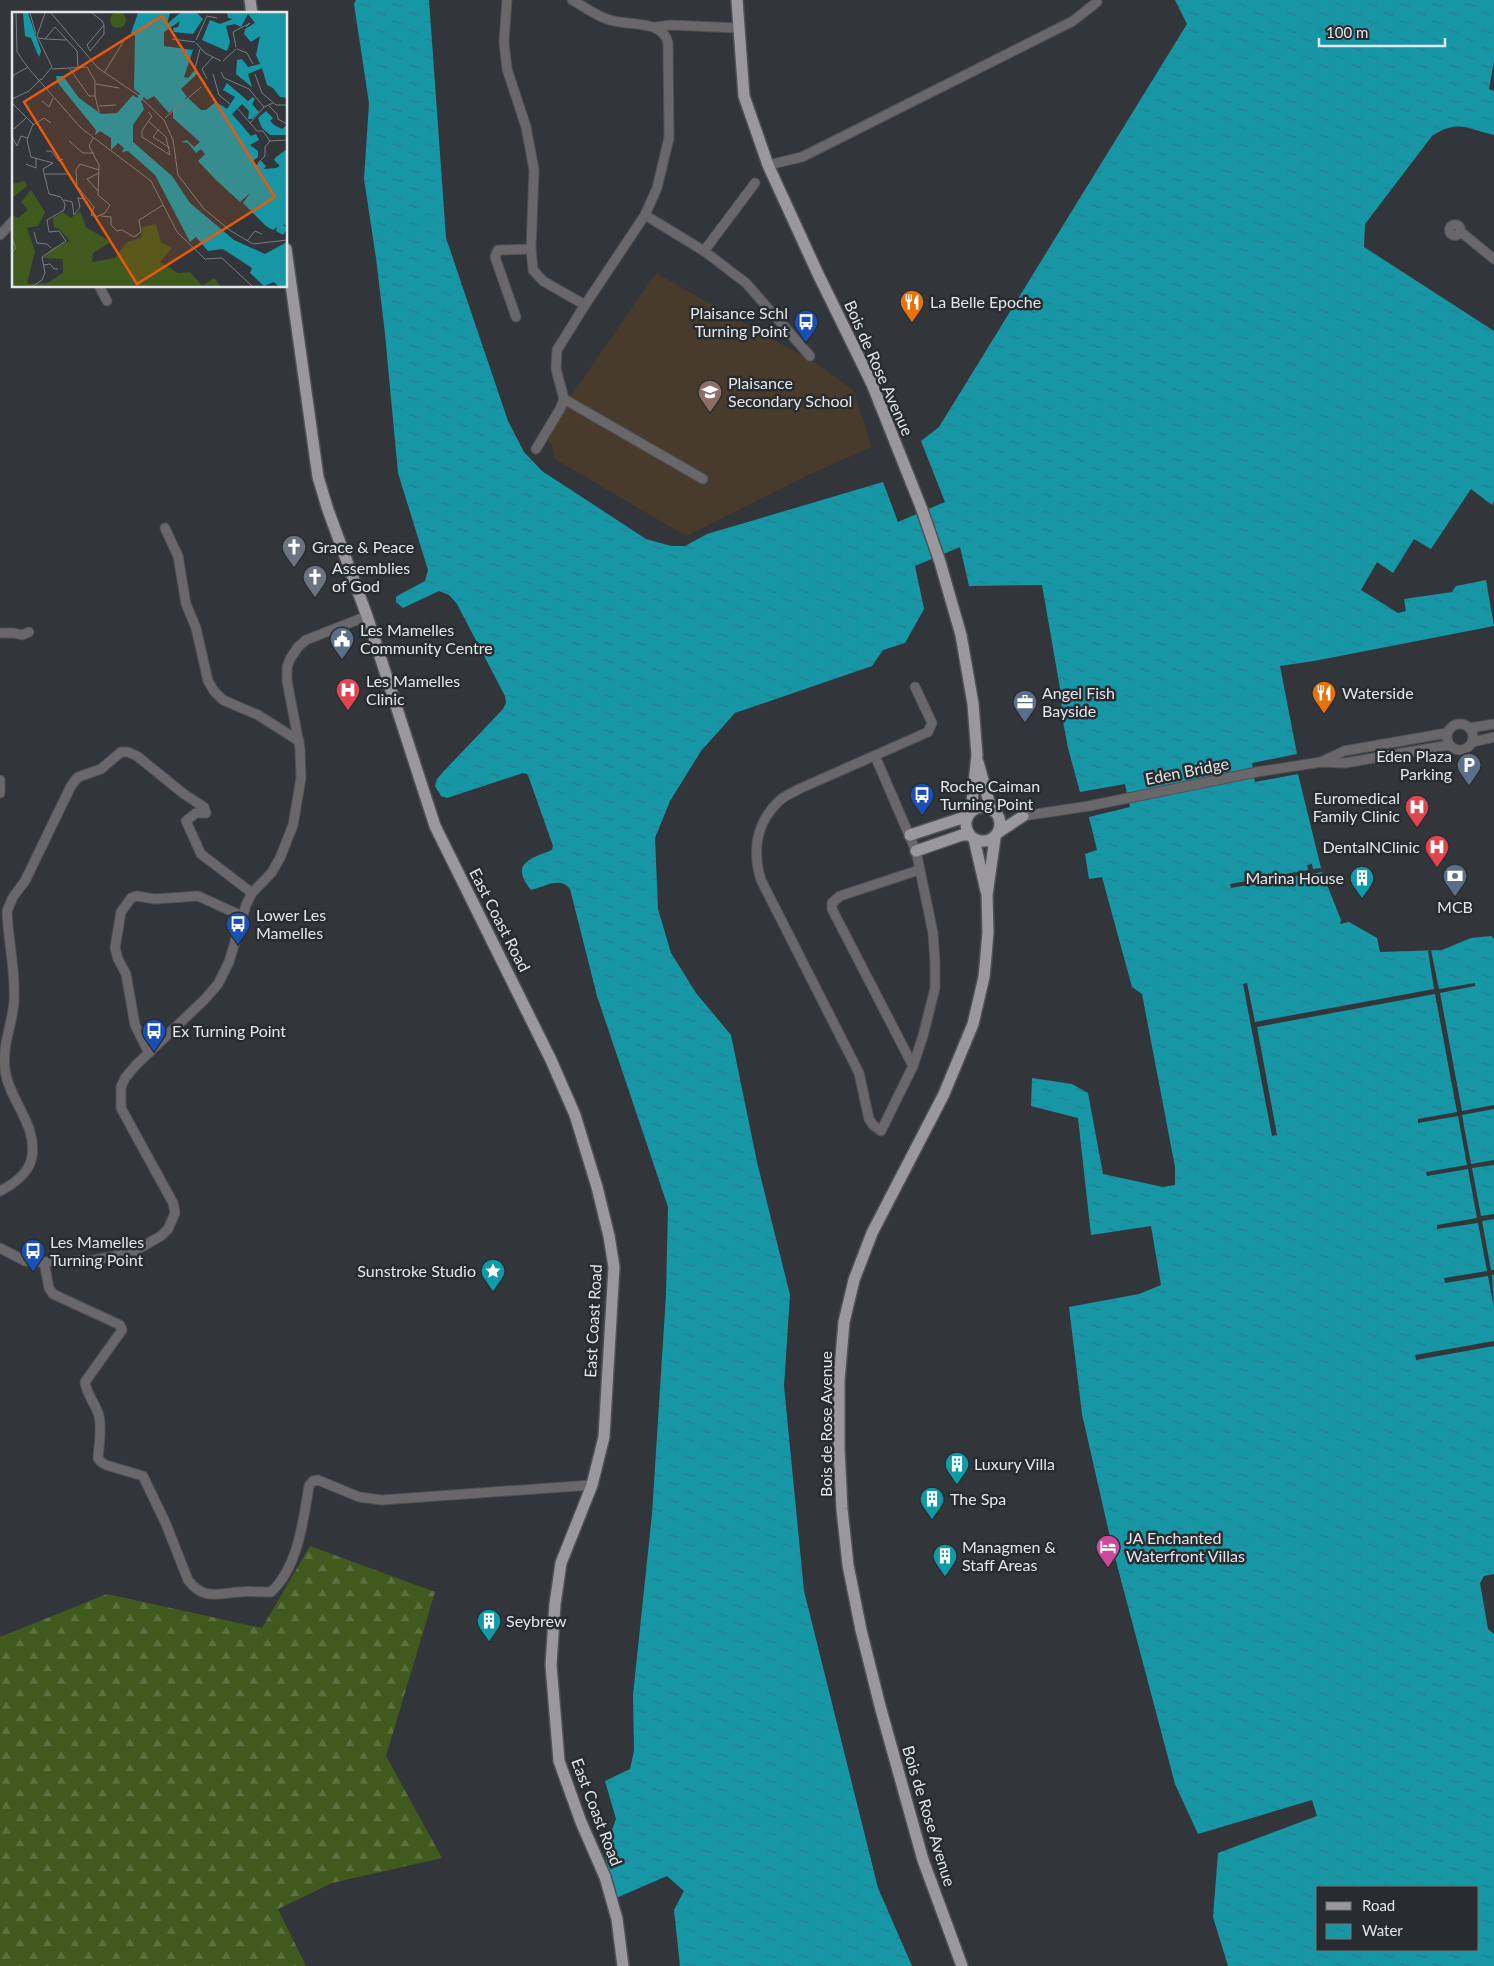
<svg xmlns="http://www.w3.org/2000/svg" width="1494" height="1966" viewBox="0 0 1494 1966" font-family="Lato,sans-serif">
<defs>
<pattern id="forest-firs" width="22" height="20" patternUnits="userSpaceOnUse" patternTransform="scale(1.25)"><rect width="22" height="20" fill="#40591d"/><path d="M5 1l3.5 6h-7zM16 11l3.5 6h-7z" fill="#5b713e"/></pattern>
<pattern id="water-ripples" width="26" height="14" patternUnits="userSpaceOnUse" patternTransform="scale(1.25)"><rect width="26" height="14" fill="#1797a6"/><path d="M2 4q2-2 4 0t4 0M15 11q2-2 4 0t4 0" fill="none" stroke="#247e89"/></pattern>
</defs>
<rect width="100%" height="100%" fill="#32363a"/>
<path fill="#483b2c" d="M656 273 820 366 853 390 872 447 810 474 686 536 555 459 551 444 544 435Z"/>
<path fill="url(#forest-firs)" d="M310 1546 435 1592 386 1756 442 1858 332 1883 278 1909 306 1966H0V1637L107 1594 262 1628Z"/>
<path fill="url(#water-ripples)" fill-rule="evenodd" d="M356 0H429L446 238 508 421 524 452 542 471 646 539 671 546H685L707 534 883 482 898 522 945 502 921 441 939 427 1187 24 1175 0H1494V61L1489 89 1494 91V135C1467 129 1458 119 1432 136L1365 224 1364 247 1494 331V501L1492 505 1471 489 1431 549 1414 539 1393 573 1377 562 1361 590 1398 613 1406 611 1404 599 1452 592 1456 586 1486 580 1494 626 1314 661 1280 666 1297 754 1252 763 1255 782 1298 774 1322 872 1341 920 1340 924 1349 922 1377 938 1380 952 1442 950 1471 938 1491 936 1494 939V1574L1484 1576 1480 1583 1488 1629 1494 1634V1966H1228L1213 1917 1218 1853 1317 1816 1312 1800 1198 1834 1175 1784 1112 1546 1082 1414 1069 1307 1139 1294 1161 1285 1151 1226 1091 1235 1078 1118 1031 1106 1032 1078 1072 1084 1088 1093 1103 1174 1163 1187 1175 1185V1167L1142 994 1132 987 1102 877 1089 879 1085 854 1097 850 1089 817 1130 807 1125 784 1080 792 1068 748 1062 716 1061 694 1042 585 969 586 960 547 915 566 924 609 905 643 883 650 872 666 735 713 701 751 670 801 655 838 658 909 671 953 696 993 731 1035 757 1162 790 1295 784 1386 804 1591 878 1888 912 1966H680L674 1910 684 1891 667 1876 616 1898 604 1852 616 1819 605 1781 630 1769 634 1751 633 1695 652 1514 666 1295 668 1207 597 996 570 889C559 876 545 887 531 890 510 864 529 859 552 850L553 846 529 778 527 774 523 773 447 798 441 796 435 786 437 779 443 772 503 709 506 703 505 696 457 604 449 595 439 591 403 608 396 602V597L399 595 425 581 428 570 398 473 385 334 376 258 364 179 369 103 354 4ZM1318 1887H1478V1950H1318Z"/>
<g fill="#32363a">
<path d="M1312 864 1313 869 1321 868 1322 872 1312 874 1313 878H1309L1308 874 1231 888 1230 884 1308 870 1307 865Z"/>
<path d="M1431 950 1439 989 1475 983V986L1440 993 1462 1111 1494 1105V1109L1462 1115 1471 1164 1494 1160V1165L1472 1168 1481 1216 1494 1214V1219L1482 1221 1491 1270H1494V1275H1492L1494 1308 1488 1276 1445 1283 1444 1278 1487 1271 1478 1223 1437 1229V1225L1477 1218 1468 1169 1427 1176 1426 1172 1467 1165 1458 1116 1418 1123V1119L1457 1112 1435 994 1257 1027 1277 1135 1272 1136 1243 984 1247 983 1255 1022 1434 989 1428 951Z"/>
<path d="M1494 1341V1346L1416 1360 1415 1355Z"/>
</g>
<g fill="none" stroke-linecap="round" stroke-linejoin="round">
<defs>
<g id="minor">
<path d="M507 0 504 42 507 69 526 127 534 170 531 249 533 270 543 281 585 305 645 215 657 188 669 138 668 43C662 18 626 27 607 19 595 15 583 6 572 0"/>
<path d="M656 27 671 25 736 28"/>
<path d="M768 165 802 157 1073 21 1097 2"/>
<path d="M645 215 704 251 746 283 810 356"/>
<circle cx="1455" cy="230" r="5.5"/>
<path d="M1461 232 1494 259"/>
<path d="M0 235 14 220"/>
<path d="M704 251 755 183"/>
<path d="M99 286 107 301"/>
<path d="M516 317 495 257 498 250 531 249"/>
<path d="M564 399 703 479"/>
<path d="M536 449 560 409 564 399 556 369 557 350 585 305"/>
<path d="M165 528 178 556 186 604 196 628 208 681 214 691 223 700 258 715 299 741"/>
<path d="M0 633H14L22 635 29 632"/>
<circle cx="1460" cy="737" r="13"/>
<path d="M1470 728 1494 724"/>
<path d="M1473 742 1494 737"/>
<path d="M875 756 916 851 933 933 935 963V988L923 1036 913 1066 881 1131 873 1125 869 1119 859 1073 761 880C752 851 756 823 779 801 784 796 792 793 799 789L928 732 932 723 915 687"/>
<path d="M1321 762 1344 751 1447 733"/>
<path d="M0 780V793"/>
<path d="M1023 816 1089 806 1257 772 1321 762 1345 763 1449 745"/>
<path d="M149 1053 135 1025 126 974 118 959 115 948 121 912 131 898 136 896 155 899 198 896 242 916"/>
<path d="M913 1066 832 909V903L840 896 919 870"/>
<path d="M0 1191C14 1184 30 1172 32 1156 37 1124 9 1100 5 1070 2 1044 12 1026 14 1002 16 972 8 941 7 911L13 897 25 881 71 786 78 777 101 769 121 752H128L137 756 184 794 204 807 206 813H196L186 821 201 854 252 893"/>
<path d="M0 1248 25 1261 44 1262 94 1260 131 1253 161 1236 168 1229 175 1213 173 1203 121 1108V1087L125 1078 136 1065 205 999 218 984 229 962 246 905 252 893 272 872 280 858 293 825 301 778 300 749 287 681V667L290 659 298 647 306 640 367 616"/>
<path d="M44 1262 49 1288 53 1294 120 1325 122 1330 85 1382C87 1396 96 1404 99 1416 102 1429 99 1445 98 1458L101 1462 106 1465 143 1476 166 1524 188 1580C203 1600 217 1594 238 1592 249 1591 260 1592 271 1592 298 1567 303 1522 309 1486L313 1481 318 1480 359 1497 382 1500 592 1485"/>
</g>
<g id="major">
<path d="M250 0 252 14"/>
<path d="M737 0 744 96 768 165 818 274 872 384 921 507 940 562 961 635 973 704 977 755 971 812"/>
<path d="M286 249 318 477 328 510 367 616 435 826 551 1060 575 1115 597 1187 609 1236 614 1267 604 1437 592 1485 561 1563 555 1604 551 1665 559 1761 581 1822 605 1877 617 1919 623 1966"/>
<path d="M978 762 991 809"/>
<circle cx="983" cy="824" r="17"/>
<path d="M999 832 1023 816"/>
<path d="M910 835 968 816"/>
<path d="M974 839 986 891"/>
<path d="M916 851 962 835H969"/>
<path d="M962 1966 923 1860 880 1706 861 1630 848 1565 842 1509 839 1448V1381L844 1322 854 1280 872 1233 944 1094 973 1024 984 977 986 956 988 932 987 895 995 838"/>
</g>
</defs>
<use href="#minor" stroke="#4e5256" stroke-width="11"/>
<use href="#major" stroke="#4e5256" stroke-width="14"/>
<use href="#minor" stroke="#69676a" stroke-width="9"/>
<use href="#major" stroke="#9a989c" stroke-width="11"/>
</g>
<defs>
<symbol id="restaurant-pin" viewBox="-11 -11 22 30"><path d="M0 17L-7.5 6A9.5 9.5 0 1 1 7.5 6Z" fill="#e8710a" stroke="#282c30"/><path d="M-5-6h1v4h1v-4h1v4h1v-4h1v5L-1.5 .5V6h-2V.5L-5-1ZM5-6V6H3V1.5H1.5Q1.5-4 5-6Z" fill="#fff"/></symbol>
<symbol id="bus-pin" viewBox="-11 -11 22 30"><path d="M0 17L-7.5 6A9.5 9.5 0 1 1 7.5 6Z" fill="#1a4fb4" stroke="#282c30"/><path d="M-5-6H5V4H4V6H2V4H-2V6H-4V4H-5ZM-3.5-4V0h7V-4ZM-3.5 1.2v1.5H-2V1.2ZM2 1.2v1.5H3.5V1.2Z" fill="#fff"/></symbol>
<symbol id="school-pin" viewBox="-11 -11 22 30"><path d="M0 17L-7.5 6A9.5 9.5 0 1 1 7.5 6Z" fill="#8d6e63" stroke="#282c30"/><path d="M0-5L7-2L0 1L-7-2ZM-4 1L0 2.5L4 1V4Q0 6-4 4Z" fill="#fff"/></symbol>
<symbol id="church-pin" viewBox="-11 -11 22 30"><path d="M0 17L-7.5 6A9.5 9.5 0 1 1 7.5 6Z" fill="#6b7280" stroke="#282c30"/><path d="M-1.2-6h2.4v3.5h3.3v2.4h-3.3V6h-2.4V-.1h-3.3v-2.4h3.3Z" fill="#fff"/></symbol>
<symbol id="civic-pin" viewBox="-11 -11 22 30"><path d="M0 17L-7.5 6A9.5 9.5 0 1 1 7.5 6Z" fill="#5c6f8a" stroke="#282c30"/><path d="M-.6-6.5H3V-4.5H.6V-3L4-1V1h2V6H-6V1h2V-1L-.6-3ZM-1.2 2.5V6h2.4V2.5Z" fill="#fff"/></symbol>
<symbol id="hospital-pin" viewBox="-11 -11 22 30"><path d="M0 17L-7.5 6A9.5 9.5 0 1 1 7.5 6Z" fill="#e0444e" stroke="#282c30"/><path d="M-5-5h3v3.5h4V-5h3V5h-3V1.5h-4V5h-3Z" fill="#fff"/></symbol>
<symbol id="office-pin" viewBox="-11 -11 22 30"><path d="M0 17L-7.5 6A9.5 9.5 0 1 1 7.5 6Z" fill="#5c6f8a" stroke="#282c30"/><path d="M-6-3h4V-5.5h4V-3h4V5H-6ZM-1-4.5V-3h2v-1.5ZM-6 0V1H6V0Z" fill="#fff"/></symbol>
<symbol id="parking-pin" viewBox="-11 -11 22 30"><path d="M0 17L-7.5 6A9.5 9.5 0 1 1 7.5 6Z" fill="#5c6f8a" stroke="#282c30"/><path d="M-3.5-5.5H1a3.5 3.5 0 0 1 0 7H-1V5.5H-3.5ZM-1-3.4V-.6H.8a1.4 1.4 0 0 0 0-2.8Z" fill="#fff"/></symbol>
<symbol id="bank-pin" viewBox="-11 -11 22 30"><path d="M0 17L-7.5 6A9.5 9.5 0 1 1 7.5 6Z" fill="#5c6f8a" stroke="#282c30"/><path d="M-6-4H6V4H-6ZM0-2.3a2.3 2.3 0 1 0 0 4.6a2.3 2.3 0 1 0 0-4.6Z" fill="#fff"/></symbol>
<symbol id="building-pin" viewBox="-11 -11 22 30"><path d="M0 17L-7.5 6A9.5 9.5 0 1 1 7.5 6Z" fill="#0f9aa8" stroke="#282c30"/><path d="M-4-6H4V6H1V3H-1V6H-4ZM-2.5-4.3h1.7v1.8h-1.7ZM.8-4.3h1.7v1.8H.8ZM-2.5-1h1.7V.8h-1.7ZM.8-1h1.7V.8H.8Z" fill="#fff"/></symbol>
<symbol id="sight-pin" viewBox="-11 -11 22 30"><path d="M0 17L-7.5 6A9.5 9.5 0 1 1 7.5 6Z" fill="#0f9aa8" stroke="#282c30"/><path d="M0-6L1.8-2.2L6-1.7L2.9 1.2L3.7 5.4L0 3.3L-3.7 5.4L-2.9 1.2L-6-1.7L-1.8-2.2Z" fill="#fff"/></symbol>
<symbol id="hotel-pin" viewBox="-11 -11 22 30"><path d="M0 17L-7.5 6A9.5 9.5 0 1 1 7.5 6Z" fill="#d1479c" stroke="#282c30"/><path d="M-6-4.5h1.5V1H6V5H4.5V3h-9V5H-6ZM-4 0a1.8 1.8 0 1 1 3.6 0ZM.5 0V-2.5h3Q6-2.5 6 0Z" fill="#fff"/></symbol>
</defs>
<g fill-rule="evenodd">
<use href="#restaurant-pin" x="898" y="288" width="28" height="38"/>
<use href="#bus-pin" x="792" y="308" width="28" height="38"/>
<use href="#school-pin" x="696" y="378" width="28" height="38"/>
<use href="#church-pin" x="280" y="533" width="28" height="38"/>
<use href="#church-pin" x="301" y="563" width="28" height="38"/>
<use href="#civic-pin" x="328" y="625" width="28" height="38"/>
<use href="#hospital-pin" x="334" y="676" width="28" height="38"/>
<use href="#restaurant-pin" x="1310" y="679" width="28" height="38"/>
<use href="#office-pin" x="1011" y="688" width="28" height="38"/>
<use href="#parking-pin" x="1455" y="751" width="28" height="38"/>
<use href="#bus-pin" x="908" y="781" width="28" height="38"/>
<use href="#hospital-pin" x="1403" y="793" width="28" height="38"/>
<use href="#hospital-pin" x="1423" y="833" width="28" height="38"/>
<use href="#bank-pin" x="1441" y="862" width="28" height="38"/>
<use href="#building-pin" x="1348" y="864" width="28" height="38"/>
<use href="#bus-pin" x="224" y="910" width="28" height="38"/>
<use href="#bus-pin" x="140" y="1017" width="28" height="38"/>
<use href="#bus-pin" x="19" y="1237" width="28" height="38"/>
<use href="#sight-pin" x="479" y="1257" width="28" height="38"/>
<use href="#building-pin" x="943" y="1450" width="28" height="38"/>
<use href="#building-pin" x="918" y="1485" width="28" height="38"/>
<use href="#hotel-pin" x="1094" y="1533" width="28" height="38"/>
<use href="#building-pin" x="931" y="1542" width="28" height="38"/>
<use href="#building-pin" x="475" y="1607" width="28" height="38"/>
</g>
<g text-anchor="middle" stroke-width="5" stroke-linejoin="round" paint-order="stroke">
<g font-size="16" fill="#e3e6e8" stroke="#282c30" text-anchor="start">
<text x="930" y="308">La Belle Epoche</text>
<text x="788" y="319" text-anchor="end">Plaisance Schl<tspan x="788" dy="18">Turning Point</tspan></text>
<text x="728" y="389">Plaisance<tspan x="728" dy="18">Secondary School</tspan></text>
<text x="312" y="553">Grace &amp; Peace</text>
<text x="332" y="574">Assemblies<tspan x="332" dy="18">of God</tspan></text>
<text x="360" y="636">Les Mamelles<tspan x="360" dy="18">Community Centre</tspan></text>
<text x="366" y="687">Les Mamelles<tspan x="366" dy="18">Clinic</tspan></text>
<text x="1042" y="699">Angel Fish<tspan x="1042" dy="18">Bayside</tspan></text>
<text x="1342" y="699">Waterside</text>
<text x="1452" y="762" text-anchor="end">Eden Plaza<tspan x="1452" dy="18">Parking</tspan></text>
<text x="940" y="792">Roche Caiman<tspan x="940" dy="18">Turning Point</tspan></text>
<text x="1400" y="804" text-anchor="end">Euromedical<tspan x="1400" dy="18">Family Clinic</tspan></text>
<text x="1420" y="853" text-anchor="end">DentalNClinic</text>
<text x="1344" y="884" text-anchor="end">Marina House</text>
<text x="1455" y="913" text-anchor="middle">MCB</text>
<text x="256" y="921">Lower Les<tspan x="256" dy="18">Mamelles</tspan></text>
<text x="172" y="1037">Ex Turning Point</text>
<text x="50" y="1248">Les Mamelles<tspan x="50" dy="18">Turning Point</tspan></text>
<text x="476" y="1277" text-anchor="end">Sunstroke Studio</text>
<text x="974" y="1470">Luxury Villa</text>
<text x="950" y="1505">The Spa</text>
<text x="1126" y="1544">JA Enchanted<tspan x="1126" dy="18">Waterfront Villas</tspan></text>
<text x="962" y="1553">Managmen &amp;<tspan x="962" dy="18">Staff Areas</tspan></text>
<text x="506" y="1627">Seybrew</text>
</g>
<g font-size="16" fill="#e3e6e8" stroke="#282c30">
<text transform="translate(879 368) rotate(66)" y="6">Bois de Rose Avenue</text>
<text transform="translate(1187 771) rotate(-11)" y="6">Eden Bridge</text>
<text transform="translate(500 920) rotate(63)" y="6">East Coast Road</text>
<text transform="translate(593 1321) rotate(-87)" y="6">East Coast Road</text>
<text transform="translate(826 1424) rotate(-90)" y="6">Bois de Rose Avenue</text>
<text transform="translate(597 1812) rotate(69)" y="6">East Coast Road</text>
<text transform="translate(929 1816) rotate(73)" y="6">Bois de Rose Avenue</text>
</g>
</g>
<g transform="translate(12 12)">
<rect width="275" height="275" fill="#32363a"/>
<path d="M13 169 15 174 0 186V172ZM19 178 33 200 26 214 15 216 23 239 15 272 36 271 51 261V247L31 246 41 236 58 229 46 216H42L41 206 51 200 59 206 68 199 74 215 99 230 81 241 80 250 103 246 114 231 130 225V215L144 212 149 230 160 236 148 250 166 261 178 260 190 274 202 266 208 274H214H0V203L6 206 16 198 9 190Z" fill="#40591d"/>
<path d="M98 8a8 8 0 1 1 16 0a8 8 0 1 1-16 0Z" fill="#40591d"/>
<path d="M11 1H16L29 39 27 45 19 26 13 24ZM126 1H158L155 12 168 1H185L191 7 181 22 162 20 161 16 166 15 168 9 152 20V34L181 38 172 65 176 66 183 58 186 61 169 77 175 85 172 88 176 86 189 98H194L204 90 215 97 223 85 211 78 215 71 236 89 241 85 243 87 240 92 247 100 240 107H236L237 99 230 92 220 102 239 124 244 122 247 128 238 133 246 139V145L240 150 243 154 249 149 254 154 252 157 264 156 268 154 262 148 264 145 275 137V214L271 212 275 217 271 223 264 219 265 215 261 218 254 214 231 191 238 181 228 190 204 168 186 149 193 142 189 137 184 141 176 131 169 130 175 128 182 135 188 130 161 106V98L157 101 142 84 135 88 132 85 129 89 132 97 121 113V130L160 164 178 191 222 228 253 242 275 230V274H266L262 270 252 274 238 261 240 256 211 237 196 239 184 225 178 230 143 163 116 139 110 140 112 136 106 131 99 138V126L88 119 83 123 84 118 45 70 44 64H51L67 86 89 102 105 101 121 83 125 86 128 82 122 77 123 24 119 21ZM215 1H275V86L268 85 261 76 255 73 250 56 236 62 240 75 224 62 225 48 230 47 236 55 248 52 244 43 248 24 239 30 232 22 233 17 243 11 236 2 229 15 223 12 214 14 218 30 215 39 190 28 198 8 208 12 221 7 216 6ZM254 99 261 106 258 109 262 113 270 117 275 113V123H258L250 116 246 106Z" fill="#1797a6"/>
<path fill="none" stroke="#797c80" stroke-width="1" d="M4 1 5 40 17 57 69 116 139 169 165 220 193 247 210 246 240 274M18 1 24 22M39 1 86 56 126 83 152 108 161 128 166 163 192 197 219 219 241 232 275 228M80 1 90 9 92 13V22L78 39 75 33 92 13M26 26 33 27 43 15 65 39 66 56M33 27 54 28M160 27 183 30M184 28 195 4 205 6M184 31 193 41 209 49M224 35 221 20 238 11 234 15M225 37 235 41 241 52M211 49 224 37M183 56 188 37M40 57 75 55 83 69V84H77L58 57M209 60 212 66 237 77 252 95 261 91M92 61 113 27M201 62 207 83 218 92M243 62 250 81 264 93H275M0 64 16 55M195 67 190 57 201 45M29 68 40 55 25 24 33 1M84 72 107 76M83 84 87 100M0 87 17 79 29 67M30 89 37 95 41 86M0 91 21 112 15 128 19 145 41 151 31 157 37 182 49 185 53 192 52 198 35 208 37 220 47 219 54 229 30 245 33 261 30 268 21 274M87 94 104 93M257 94 265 102 266 107 275 112M226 97 245 119H251L258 129 275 128M136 100 140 104 131 117 130 119V125L158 143 154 125 136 109M153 106 189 75M238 111 252 95M21 113 32 106 39 111M2 117 14 106M147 117 141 125 158 136M0 125 5 134 9 124 16 126M81 126 77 134 87 153 86 183 98 193 93 201 84 205 79 203 82 195 65 174 64 158 68 152 87 158M57 129 71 141H82M34 139H39L47 149 51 147M246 151 253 144V135L258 129M14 152 24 156V147M33 162H57L59 168M86 179 75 167 87 161M52 188 60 190 62 203 68 195 66 186 72 187M89 204 99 205V213L105 219 110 218 122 225 129 220 127 208 151 193M22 220 25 231 35 232 39 236M0 227 4 236 0 240M235 229 243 219 250 222M32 253 38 252 42 257H46"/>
<path fill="#e8590c" fill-opacity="0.15" stroke="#e8590c" stroke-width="2.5" d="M150 4 263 185 125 272 12 90Z"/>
<rect width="275" height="275" fill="none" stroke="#e3e6e8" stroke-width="2.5"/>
</g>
<rect x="1316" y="1886" width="162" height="65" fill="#282c30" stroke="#73767a"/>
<rect x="1326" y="1902" width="25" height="8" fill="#9a989c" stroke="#73767a"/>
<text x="1362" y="1911" font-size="15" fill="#e3e6e8">Road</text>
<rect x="1326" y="1924" width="25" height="15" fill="url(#water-ripples)" stroke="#73767a"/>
<text x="1362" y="1936" font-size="15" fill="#e3e6e8">Water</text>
<path d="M1319 38v8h126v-8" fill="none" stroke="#e3e6e8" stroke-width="2.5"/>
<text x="1326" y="38" font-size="15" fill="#e3e6e8" stroke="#282c30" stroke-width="4" paint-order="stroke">100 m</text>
</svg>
